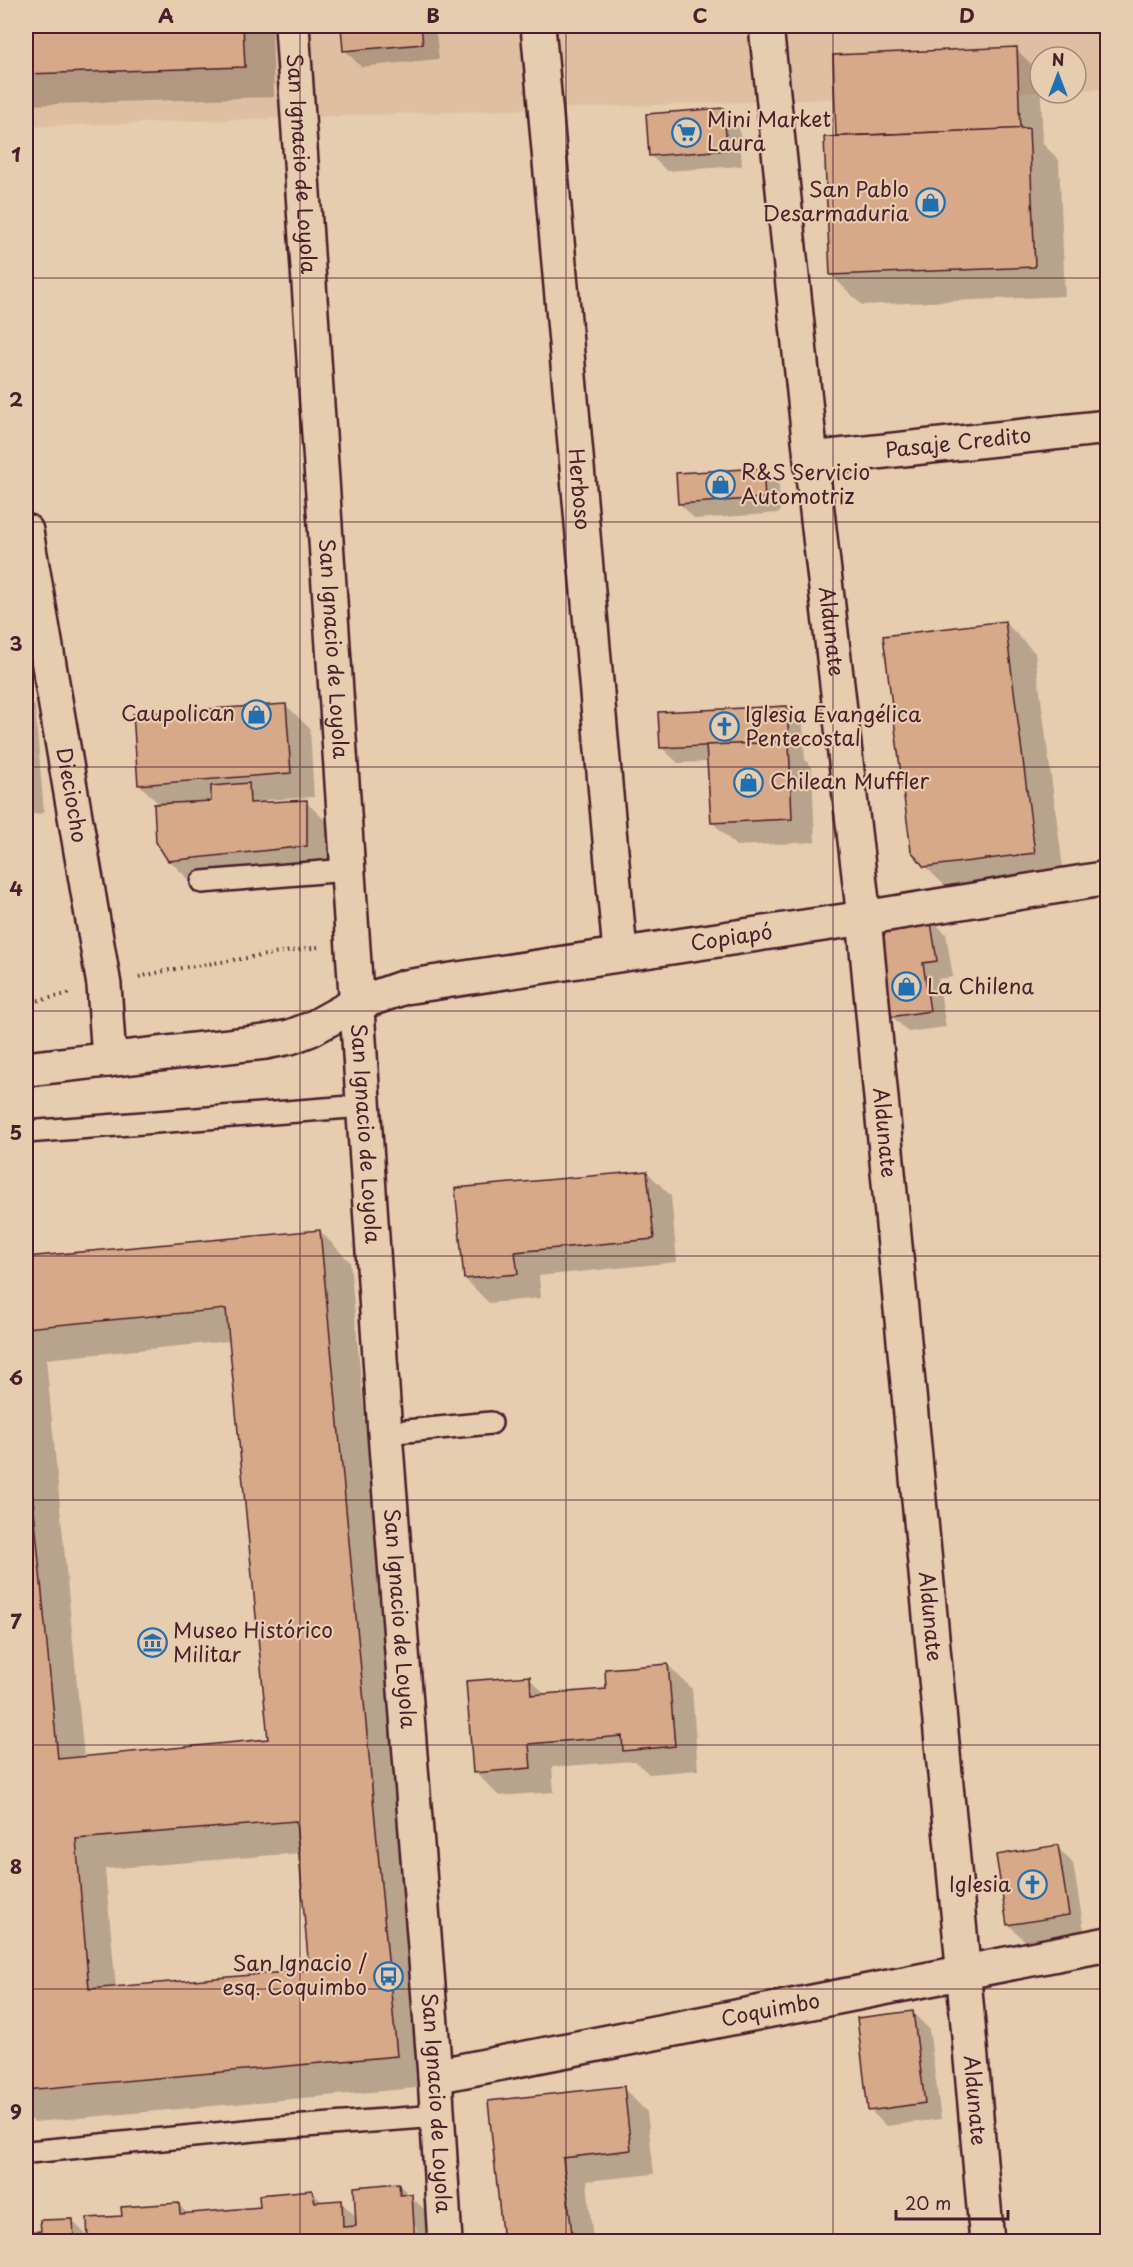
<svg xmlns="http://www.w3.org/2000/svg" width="1133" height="2267" viewBox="0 0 1133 2267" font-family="'Playpen Sans',sans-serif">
<rect width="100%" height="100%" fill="#e7cdaf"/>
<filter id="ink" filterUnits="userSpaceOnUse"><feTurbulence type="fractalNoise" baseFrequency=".0167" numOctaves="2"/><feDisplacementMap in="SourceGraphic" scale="12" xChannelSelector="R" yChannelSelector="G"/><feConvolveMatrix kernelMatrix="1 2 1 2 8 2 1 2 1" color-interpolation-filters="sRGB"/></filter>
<g filter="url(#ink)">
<path fill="#dfbfa2" d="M26 26H1107V89L1076 90V57H1040V92L26 127Z"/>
<g fill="#0003" fill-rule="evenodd">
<path d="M26 26H272L274 97 27 105 26 104Z"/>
<path d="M342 26H435L439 59 361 67 345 50Z"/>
<path d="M1016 49 1040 73 1043 144 1059 160 1065 296 862 305 831 275 839 138 837 136Z"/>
<path d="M723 110 739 126 742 166 667 171 650 155Z"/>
<path d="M762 469 779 485 780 513 695 519 679 503Z"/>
<path d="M1005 622 1035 653 1065 883 956 897 925 866Z"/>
<path d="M26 697 35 706 44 813 26 815Z"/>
<path d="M286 705 310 729 314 797 264 800 268 804 306 802 330 825V870L193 884 169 860 161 806 139 784Z"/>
<path d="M787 708 803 724 805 759 812 767 815 842 736 846 712 822 709 762 678 763 661 747Z"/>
<path d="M929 917 946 934 953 977 938 979 946 1027 908 1032 892 1016Z"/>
<path d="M647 1172 671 1196 677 1262 539 1276 541 1298 489 1303 465 1279Z"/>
<path d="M320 1231 350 1262 427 2087 34 2122 26 2114V1259ZM230 1341 269 1740 84 1758 46 1359ZM300 1853 310 1971 116 1988 105 1869Z"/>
<path d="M668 1665 692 1689 698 1770 649 1774 635 1761 552 1767 554 1792 499 1796 475 1772 529 1678 547 1696 608 1691Z"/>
<path d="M1057 1847 1073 1863 1084 1931 1025 1941 1008 1924Z"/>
<path d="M913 2013 929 2029 941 2119 886 2126 870 2110Z"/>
<path d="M623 2088 647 2112 654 2174 587 2181 593 2242H505L489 2103Z"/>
<path d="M398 2184 452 2236V2242H417L416 2225H413L414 2242H29L42 2232 72 2220 89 2238 124 2218 178 2204 189 2215 262 2208 312 2192 323 2203 341 2202 357 2218Z"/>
</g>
<g fill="#d7a989" stroke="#4a1f2b" stroke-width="1.5" fill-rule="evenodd">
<path d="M26 26H243L245 67 26 74Z"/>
<path d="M341 26H421L423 44 343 51Z"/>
<path d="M1017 47 1020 129 836 136 833 55Z"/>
<path d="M724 108 727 150 649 156 646 114Z"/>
<path d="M1029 128 1035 267 830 275 824 137Z"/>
<path d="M763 468 765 498 678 504 676 473Z"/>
<path d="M1005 621 1035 853 924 867 911 851 883 636Z"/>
<path d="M286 704 291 773 138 785 133 714Z"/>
<path d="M787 706 789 742 660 748 658 712Z"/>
<path d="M789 742 792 819 711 823 706 745Z"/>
<path d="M249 783 250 803 307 800V846L168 861 156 842 154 804 211 801V786Z"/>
<path d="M930 916 937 961 923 963 930 1011 890 1017 879 943 893 921Z"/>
<path d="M647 1171 654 1239 515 1252 518 1274 464 1279 455 1188Z"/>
<path d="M320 1230 397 2056 26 2090V1427L58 1759 268 1739 226 1309 26 1328V1257ZM296 1821 309 1970 89 1989 76 1839Z"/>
<path d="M668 1664 675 1746 623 1751 622 1736 529 1744 531 1768 473 1773 466 1681 530 1676 531 1695 606 1689 605 1669Z"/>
<path d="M1058 1845 1069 1915 1007 1925 996 1855Z"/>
<path d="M913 2011 925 2103 868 2111 857 2018Z"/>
<path d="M624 2086 631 2150 563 2158 573 2242H503L488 2101Z"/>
<path d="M399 2183 400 2195 412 2194 415 2242H88L87 2218 122 2216 121 2207 179 2203 180 2214 260 2207 259 2195 312 2190 315 2202 342 2200 343 2227 356 2226 354 2187Z"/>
<path d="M73 2219 74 2242H27V2232L41 2231 40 2220Z"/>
</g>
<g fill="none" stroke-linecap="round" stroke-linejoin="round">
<defs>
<g id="lane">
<path d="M202 882 347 870"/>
<path d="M26 1132 363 1106"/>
<path d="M385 1433 491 1423"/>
<path d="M29 2152 265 2129 438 2116"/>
</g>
<g id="street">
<path id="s1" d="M538 26 620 953"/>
<path id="s2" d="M766 26 811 459 864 918 960 1933 987 2242"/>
<path id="s3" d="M811 459 1108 427"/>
<path id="s4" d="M435 2076 1108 1944"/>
</g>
<g id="secondary">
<path id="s5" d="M292 26 385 1433 435 2076 445 2242"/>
<path id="s6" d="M26 531 104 985 109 1060"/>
<path id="s7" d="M26 1069 265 1042 290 1037 311 1029 356 1004 405 987 864 918 1108 878"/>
</g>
</defs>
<use href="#lane" stroke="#4a1f2b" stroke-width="26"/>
<use href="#street" stroke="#4a1f2b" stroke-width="38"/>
<use href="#secondary" stroke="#4a1f2b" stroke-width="38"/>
<g stroke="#4a1f2b" stroke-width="4" stroke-dasharray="1.5 4.5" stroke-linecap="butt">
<path d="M26 921V939"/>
<path d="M139 977 169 970 318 947"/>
<path d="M26 1001 42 1000 71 993"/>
</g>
<use href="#lane" stroke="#e7cdaf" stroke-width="21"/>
<use href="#street" stroke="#e7cdaf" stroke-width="33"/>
<use href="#secondary" stroke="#e7cdaf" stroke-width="33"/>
</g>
</g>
<path fill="none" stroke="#4a1f2b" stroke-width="1.5" stroke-opacity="0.55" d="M300 26V2242M566 26V2242M833 26V2242M26 278H1108M26 522H1108M26 767H1108M26 1011H1108M26 1256H1108M26 1500H1108M26 1745H1108M26 1989H1108"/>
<defs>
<symbol id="supermarket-ring" viewBox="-11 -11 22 22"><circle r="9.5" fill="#e7cdaf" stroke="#1f6fb2" stroke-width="1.5"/><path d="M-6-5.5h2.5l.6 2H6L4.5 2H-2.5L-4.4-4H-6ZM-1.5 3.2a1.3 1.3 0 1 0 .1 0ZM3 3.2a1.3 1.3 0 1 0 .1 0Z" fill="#1f6fb2"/></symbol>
<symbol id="shop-ring" viewBox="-11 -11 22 22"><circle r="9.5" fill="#e7cdaf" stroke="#1f6fb2" stroke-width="1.5"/><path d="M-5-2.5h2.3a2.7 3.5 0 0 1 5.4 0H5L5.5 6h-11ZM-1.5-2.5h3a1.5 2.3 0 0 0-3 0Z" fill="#1f6fb2"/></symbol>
<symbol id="church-ring" viewBox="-11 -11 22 22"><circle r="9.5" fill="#e7cdaf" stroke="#1f6fb2" stroke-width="1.5"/><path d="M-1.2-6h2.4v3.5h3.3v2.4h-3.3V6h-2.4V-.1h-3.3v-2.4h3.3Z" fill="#1f6fb2"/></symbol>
<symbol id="museum-ring" viewBox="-11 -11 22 22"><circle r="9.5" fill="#e7cdaf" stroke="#1f6fb2" stroke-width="1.5"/><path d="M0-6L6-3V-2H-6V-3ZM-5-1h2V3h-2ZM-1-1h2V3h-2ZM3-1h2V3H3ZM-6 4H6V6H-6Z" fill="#1f6fb2"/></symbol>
<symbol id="bus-ring" viewBox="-11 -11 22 22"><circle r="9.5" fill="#e7cdaf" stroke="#1f6fb2" stroke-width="1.5"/><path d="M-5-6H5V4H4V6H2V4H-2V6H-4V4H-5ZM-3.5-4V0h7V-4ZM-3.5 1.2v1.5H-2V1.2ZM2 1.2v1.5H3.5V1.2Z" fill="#1f6fb2"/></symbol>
</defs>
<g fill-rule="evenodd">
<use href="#supermarket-ring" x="670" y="116" width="33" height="33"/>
<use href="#shop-ring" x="914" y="186" width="33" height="33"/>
<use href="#shop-ring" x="704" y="468" width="33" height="33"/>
<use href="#shop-ring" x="240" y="698" width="33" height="33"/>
<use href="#church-ring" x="708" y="710" width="33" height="33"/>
<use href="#shop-ring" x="732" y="766" width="33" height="33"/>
<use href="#shop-ring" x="890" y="970" width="33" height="33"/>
<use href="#museum-ring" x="136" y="1626" width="33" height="33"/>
<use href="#church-ring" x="1016" y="1868" width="33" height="33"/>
<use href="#bus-ring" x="372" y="1960" width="33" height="33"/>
</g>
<g text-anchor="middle" stroke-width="4.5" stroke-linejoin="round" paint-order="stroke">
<g font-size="21" fill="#4a1f2b" stroke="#e7cdaf" text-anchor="start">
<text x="707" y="127">Mini Market<tspan x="707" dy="24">Laura</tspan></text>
<text x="909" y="197" text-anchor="end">San Pablo<tspan x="909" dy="24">Desarmaduria</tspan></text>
<text x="741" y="480">R&amp;S Servicio<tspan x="741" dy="24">Automotriz</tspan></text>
<text x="235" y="721" text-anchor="end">Caupolican</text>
<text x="745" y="722">Iglesia Evangélica<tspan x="745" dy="24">Pentecostal</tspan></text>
<text x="770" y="789">Chilean Muffler</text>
<text x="927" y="994">La Chilena</text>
<text x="173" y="1638">Museo Histórico<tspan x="173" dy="24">Militar</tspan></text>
<text x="1011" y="1892" text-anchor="end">Iglesia</text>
<text x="367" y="1971" text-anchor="end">San Ignacio /<tspan x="367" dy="24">esq. Coquimbo</tspan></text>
</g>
<g font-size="21" fill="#4a1f2b" stroke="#e7cdaf">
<text dy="7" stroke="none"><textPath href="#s5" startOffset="138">San Ignacio de Loyola</textPath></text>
<text dy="7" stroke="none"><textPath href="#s3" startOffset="148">Pasaje Credito</textPath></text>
<text dy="7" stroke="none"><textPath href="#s1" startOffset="465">Herboso</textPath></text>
<text dy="7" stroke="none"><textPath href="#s2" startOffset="609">Aldunate</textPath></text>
<text dy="7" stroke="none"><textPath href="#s5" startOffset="624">San Ignacio de Loyola</textPath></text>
<text dy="7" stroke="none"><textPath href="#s6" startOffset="268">Dieciocho</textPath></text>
<text dy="7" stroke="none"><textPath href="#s7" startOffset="722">Copiapó</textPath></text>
<text dy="7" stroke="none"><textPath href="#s2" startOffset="1113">Aldunate</textPath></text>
<text dy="7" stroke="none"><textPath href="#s5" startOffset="1110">San Ignacio de Loyola</textPath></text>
<text dy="7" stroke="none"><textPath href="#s2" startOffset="1599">Aldunate</textPath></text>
<text dy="7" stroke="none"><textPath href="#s5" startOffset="1596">San Ignacio de Loyola</textPath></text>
<text dy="7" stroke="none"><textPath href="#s4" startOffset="342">Coquimbo</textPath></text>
<text dy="7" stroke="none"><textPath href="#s2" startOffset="2085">Aldunate</textPath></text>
<text dy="7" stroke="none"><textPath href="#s5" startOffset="2082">San Ignacio de Loyola</textPath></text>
</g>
</g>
<rect width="1133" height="2267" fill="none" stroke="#e7cdaf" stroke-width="66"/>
<g transform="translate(1058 75)"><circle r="28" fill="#e7cdaf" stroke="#a8877a" stroke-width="1.5"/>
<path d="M0-4.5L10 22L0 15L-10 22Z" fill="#1f6fb2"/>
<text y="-9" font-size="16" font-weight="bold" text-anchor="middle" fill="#4a1f2b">N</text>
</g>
<path d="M896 2210v9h112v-9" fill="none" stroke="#4a1f2b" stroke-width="3"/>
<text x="905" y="2210" font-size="18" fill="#4a1f2b" stroke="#e7cdaf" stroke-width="4.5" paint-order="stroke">20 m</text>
<rect x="33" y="33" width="1067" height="2201" fill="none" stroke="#4a1f2b" stroke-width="2"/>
<g font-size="20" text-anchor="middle" font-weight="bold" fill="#4a1f2b">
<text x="166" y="23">A</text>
<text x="433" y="23">B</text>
<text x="700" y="23">C</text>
<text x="967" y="23">D</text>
<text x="16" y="162">1</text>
<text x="16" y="407">2</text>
<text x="16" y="651">3</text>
<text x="16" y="896">4</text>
<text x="16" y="1140">5</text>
<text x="16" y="1385">6</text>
<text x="16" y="1629">7</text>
<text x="16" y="1874">8</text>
<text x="16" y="2119">9</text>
</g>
</svg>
